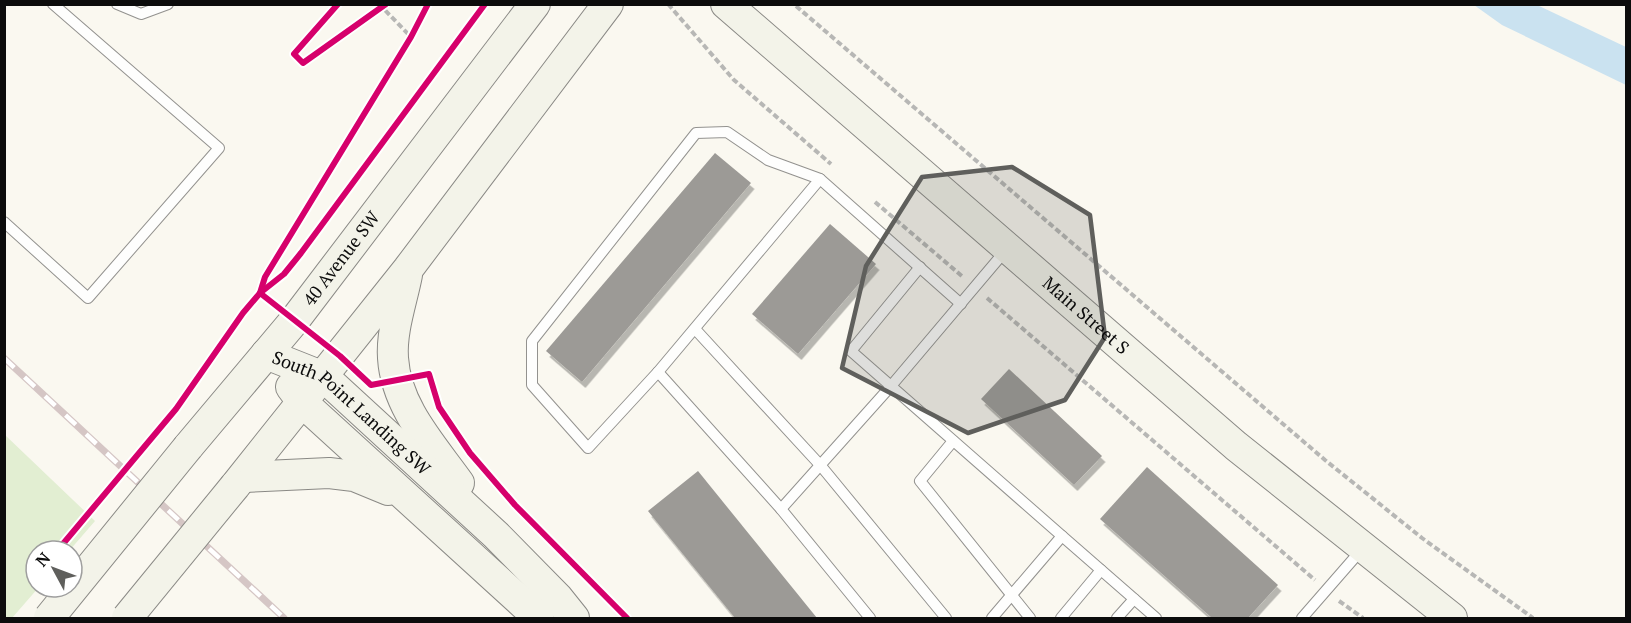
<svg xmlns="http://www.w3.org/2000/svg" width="1631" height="623" viewBox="0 0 1631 623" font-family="'PT Serif',serif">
<defs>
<filter id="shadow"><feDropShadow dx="3.5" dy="6" stdDeviation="0" flood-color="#0004"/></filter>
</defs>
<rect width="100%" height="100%" fill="#faf8f0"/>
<path fill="#e2eed2" d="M5 435 95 521 69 551H36V587H39L12 618H4Z"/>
<path fill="#cae2f0" d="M1474 5H1537L1626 47V85L1502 25Z"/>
<g fill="#9c9a96" filter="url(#shadow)">
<path d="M715 153 751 183 582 382 546 351Z"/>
<path d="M830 224 876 264 798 354 752 314Z"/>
<path d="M1009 369 1102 456 1074 485 981 399Z"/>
<path d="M1147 467 1278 585 1248 618H1212L1100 519Z"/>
<path d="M698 471 817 618H735L648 511Z"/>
</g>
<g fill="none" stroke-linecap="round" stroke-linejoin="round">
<defs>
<g id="service">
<path d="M117 4 141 14 168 4"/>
<path d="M727 132 768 160 820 179 658 372 588 448 532 385V341L696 133Z"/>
<path d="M820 179 961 304"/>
<path d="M4 222 88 298 219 148 53 4"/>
<path d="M920 267 851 351 1062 536 992 618"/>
<path d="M695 329 821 466 946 618"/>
<path d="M658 372 781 509 870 618"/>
<path d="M953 441 920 481 1030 618"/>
<path d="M781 509 891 386 1006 250"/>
<path d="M1062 536 1156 618"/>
<path d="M1061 618 1101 570"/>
<path d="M1117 618 1134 599"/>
<path d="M1302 618 1363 548"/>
</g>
<g id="secondary">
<path id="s1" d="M726 4 1236 446 1452 618"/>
<path d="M407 275C402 301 391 331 393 358 396 407 432 445 459 483"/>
<path id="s2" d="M266 354 324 377 496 535 558 598 574 618"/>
<path d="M291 387 303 403 539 618"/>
<path id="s3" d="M188 447 294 321 535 4"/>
<path d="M244 477 329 473 354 476 388 490"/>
<path d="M235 486 408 269 608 4"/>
</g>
</defs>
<use href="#service" stroke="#93928f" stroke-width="12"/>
<use href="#secondary" stroke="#8a8985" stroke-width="32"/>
<g stroke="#b7b7b5" stroke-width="4" stroke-dasharray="6 3" stroke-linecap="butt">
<path d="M379 4 411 37"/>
<path d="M668 4 734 80 831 164"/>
<path d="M796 6 1325 460 1422 538 1533 618"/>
<path d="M875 202 963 277"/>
<path d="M987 298 1315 580"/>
<path d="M1339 601 1363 618"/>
</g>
<use href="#service" stroke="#fefefd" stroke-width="10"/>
<use href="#secondary" stroke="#f3f3e9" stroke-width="30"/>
<defs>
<path id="rail" d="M4 358 284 618"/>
</defs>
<use href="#rail" stroke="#d5c6c5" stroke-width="7"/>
<use href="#rail" stroke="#fff" stroke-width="4.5" stroke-dasharray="14" stroke-linecap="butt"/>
<defs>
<g id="secondary-bridge">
<path d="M49 618 188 447"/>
<path d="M127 618 235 486"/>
</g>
</defs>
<use href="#secondary-bridge" stroke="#8a8985" stroke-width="32" stroke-linecap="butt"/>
<use href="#secondary-bridge" stroke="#f3f3e9" stroke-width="30"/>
<defs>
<g id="cycleway">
<path d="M338 4 294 54 303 63 386 4"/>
<path d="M428 4 411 37 265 277 260 293 340 356 371 385 429 374 439 407 470 453 515 505 627 618"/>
<path d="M57 551 176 409 243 313 260 293 284 274 301 253 485 4"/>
</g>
</defs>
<use href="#cycleway" stroke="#fff" stroke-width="10"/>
<use href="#cycleway" stroke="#d6006c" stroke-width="6"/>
</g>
<path fill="#5f5f5c" fill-opacity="0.2" stroke="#5f5f5c" stroke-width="4.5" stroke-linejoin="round" d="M1012 167 1090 215 1105 337 1065 400 968 433 842 368 866 266 922 177Z"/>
<g text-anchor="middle" stroke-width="6" stroke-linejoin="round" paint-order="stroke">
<g font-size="18" fill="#0c0c0c" stroke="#fff">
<text dy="6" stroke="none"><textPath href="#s3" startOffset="243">40 Avenue SW</textPath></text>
<text dy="6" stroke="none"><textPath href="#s1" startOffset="476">Main Street S</textPath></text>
<text dy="6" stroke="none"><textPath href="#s2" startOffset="105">South Point Landing SW</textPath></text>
</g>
</g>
<rect width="1631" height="623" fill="none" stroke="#0c0c0c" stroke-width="12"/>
<g transform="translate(54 569) rotate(311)"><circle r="28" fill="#ffffff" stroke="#9e9e9e" stroke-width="1.5"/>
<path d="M0-4.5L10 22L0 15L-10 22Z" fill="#5f5f5c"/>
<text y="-9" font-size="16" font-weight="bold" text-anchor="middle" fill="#0c0c0c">N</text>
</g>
</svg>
